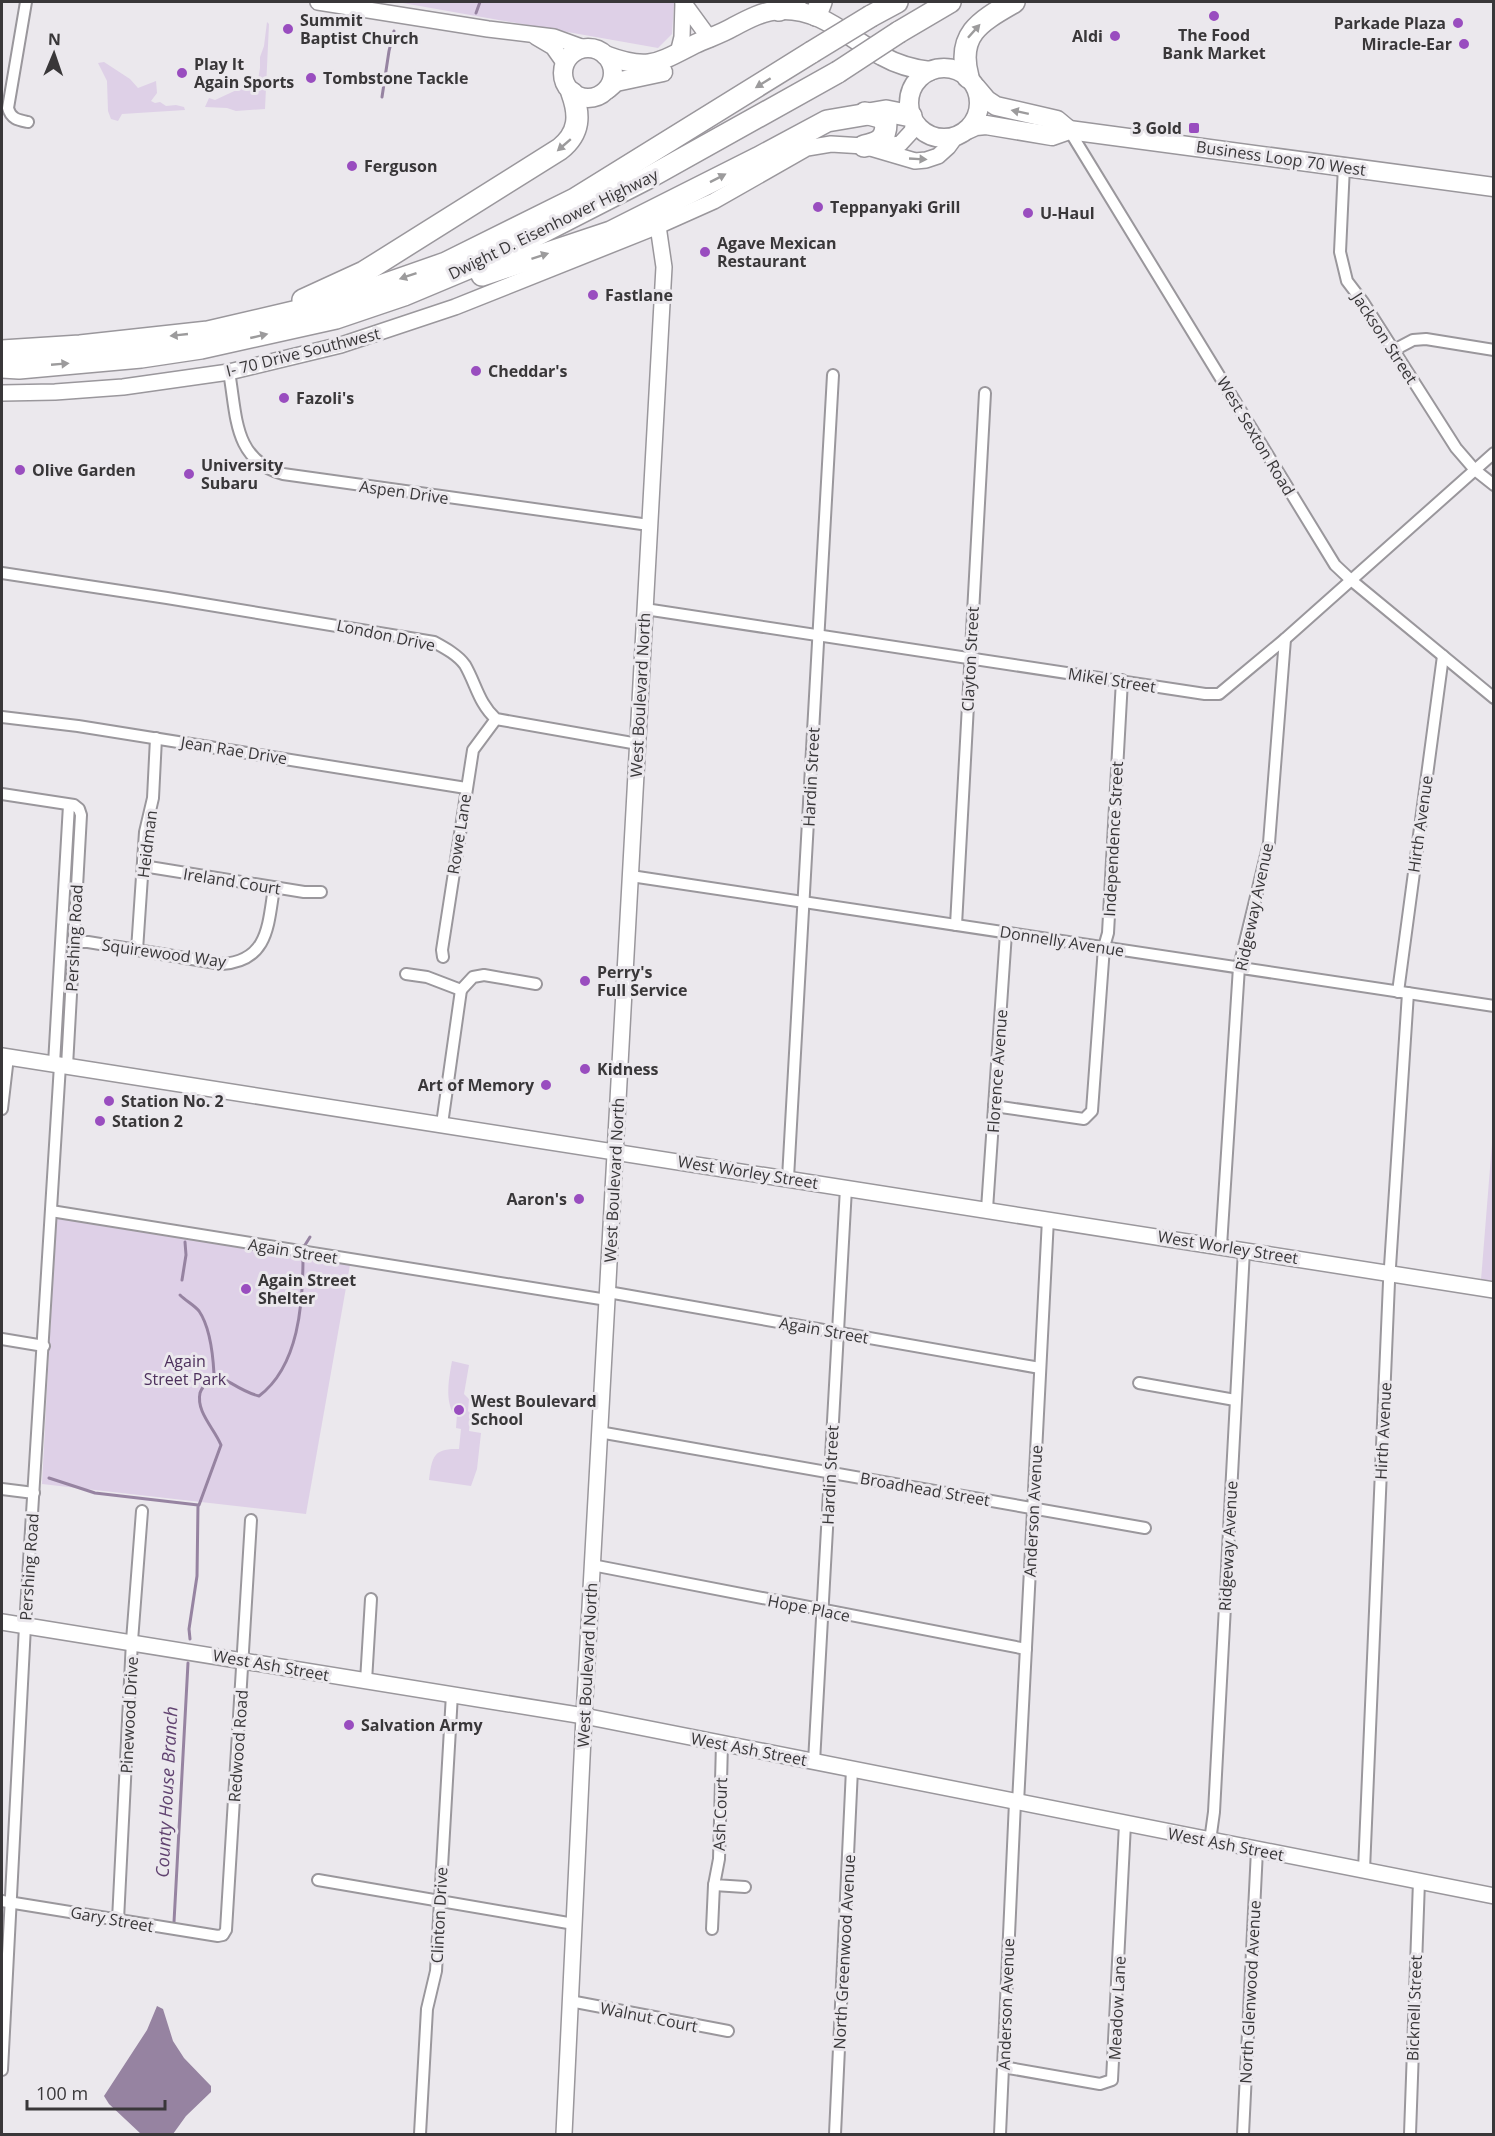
<svg xmlns="http://www.w3.org/2000/svg" width="1495" height="2136" viewBox="0 0 1495 2136" font-family="'Open Sans',sans-serif">
<rect width="100%" height="100%" fill="#ebe8ed"/>
<g fill="#ded0e7">
<path d="M397 2H674L672 34 658 48Z"/>
<path d="M267 22 269 24 265 109 236 111 227 108 205 107 209 98 215 100 258 80 260 68V57L264 46Z"/>
<path d="M104 62 130 79 138 88 156 81 157 93 151 101 155 103 160 102 166 106 176 105 184 107 185 110 122 114 118 121 111 119 108 111 107 81 98 63Z"/>
<path d="M1493 1131V1282L1481 1280Z"/>
<path d="M56 1218 350 1265 306 1514 42 1484Z"/>
<path d="M452 1361 469 1365 464 1394 469 1399 468 1411 471 1414 469 1431 481 1433 477 1469 471 1486 429 1480C432 1456 434 1448 459 1449L461 1429 456 1428 457 1414 453 1413C445 1398 449 1378 452 1361Z"/>
</g>
<path fill="#9683a1" d="M157 2006 163 2009 173 2041 184 2058 211 2086V2092L186 2116 173 2134H141L109 2104 104 2096 147 2030Z"/>
<g fill="none" stroke-linecap="round" stroke-linejoin="round">
<g stroke="#9683a1" stroke-width="3">
<path d="M476 13 480 2"/>
<path d="M382 97 389 51 394 31"/>
<path d="M305 1245 310 1237"/>
<path d="M182 1280 186 1255 185 1242"/>
<path d="M180 1295C186 1301 194 1305 199 1311 210 1327 213 1355 214 1374 210 1379 202 1386 200 1393 196 1412 214 1428 221 1445L199 1505"/>
<path d="M214 1374C230 1381 242 1392 259 1396 299 1366 303 1303 303 1257"/>
<path d="M49 1478 95 1493 198 1505 197 1576 189 1629 190 1639"/>
<path d="M174 1922 188 1663"/>
</g>
<defs>
<g id="street">
<path d="M26 2 8 108C11 119 18 120 28 122"/>
<path d="M1069 130 1335 565 1351 580 1494 698"/>
<path d="M1344 166 1340 252 1347 281 1363 302 1456 448 1475 470 1494 485"/>
<path d="M1394 350 1413 340 1426 339 1494 350"/>
<path d="M229 372C237 416 233 460 283 474L649 525"/>
<path d="M2 573 167 598 434 642C445 648 458 655 465 665 476 684 479 704 496 719L638 744"/>
<path d="M645 609 1205 694H1219L1285 639 1494 453"/>
<path d="M2 717 78 726 466 788"/>
<path d="M2 794 74 805 79 809 81 815 67 1066"/>
<path d="M143 866 304 892H321"/>
<path d="M631 876 1494 1006"/>
<path d="M956 925 985 393"/>
<path d="M74 942H88L222 964C269 961 268 924 274 888"/>
<path d="M137 950 145 832 153 798 156 738"/>
<path d="M443 957 442 950 473 750 496 719"/>
<path d="M406 974 427 977 461 990 473 977 484 975 536 984"/>
<path d="M1398 992 1443 656"/>
<path d="M54 1064 69 805"/>
<path d="M994 1106 1084 1119 1092 1111 1104 947 1108 933 1122 680"/>
<path d="M2 1109 8 1057"/>
<path d="M442 1124 461 990"/>
<path d="M788 1178 833 375"/>
<path d="M987 1209 1006 933"/>
<path d="M51 1211 607 1300"/>
<path d="M1221 1246 1239 967 1269 843 1285 639"/>
<path d="M608 1292 1040 1368"/>
<path d="M2 1339 44 1346"/>
<path d="M1139 1383 1235 1400"/>
<path d="M599 1432 1145 1528"/>
<path d="M2 1489 34 1493"/>
<path d="M592 1565 1026 1649"/>
<path d="M366 1681 371 1599"/>
<path d="M722 1743 719 1859 714 1885 745 1887"/>
<path d="M814 1762 846 1188"/>
<path d="M1018 1803 1048 1219"/>
<path d="M1210 1841 1214 1812 1244 1250"/>
<path d="M1364 1870 1389 1282 1408 993"/>
<path d="M318 1880 574 1924"/>
<path d="M2 1901 218 1936 223 1935 226 1930 251 1520"/>
<path d="M118 1920 132 1641 142 1511"/>
<path d="M712 1929 714 1885"/>
<path d="M570 2001 728 2031"/>
<path d="M1003 2067 1100 2084 1112 2080 1125 1824"/>
<path d="M2 2070 25 1626 60 1065"/>
<path d="M420 2134 427 2009 436 1971 452 1694"/>
<path d="M835 2134 852 1769"/>
<path d="M1000 2134 1015 1802"/>
<path d="M1243 2134 1257 1850"/>
<path d="M1410 2134 1419 1881"/>
</g>
<g id="secondary">
<path d="M318 2 488 29 554 37 584 48"/>
<path d="M683 2 710 39"/>
<path d="M536 37 553 47 565 64"/>
<path d="M678 53 682 37 683 2"/>
<path d="M878 147 900 144 912 131 914 122"/>
<path d="M2 393 55 392 123 387 229 372 341 345 455 307 658 226 714 201 807 148 831 144 864 146 915 161 926 160 938 156 948 147 956 136"/>
<path d="M2 1056 1494 1290"/>
<path d="M2 1622 584 1716 1494 1896"/>
<path d="M564 2134 584 1716 664 267 658 226"/>
</g>
<g id="primary">
<circle cx="588" cy="73" r="25"/>
<path d="M605 55C648 71 656 64 695 44 708 38 721 34 733 27 748 19 763 11 780 10 822 8 848 38 882 56 898 65 913 69 930 71"/>
<circle cx="944" cy="103" r="35"/>
<path d="M976 87 987 100 996 106 1057 120 1069 130"/>
<path d="M608 89 616 82 663 72"/>
<path d="M967 130 976 126 986 125 1052 136 1069 130 1494 187"/>
</g>
<g id="highway">
<path d="M779 10 795 2"/>
<path d="M816 15 821 2"/>
<path d="M871 16 897 2"/>
<path d="M899 32 950 2"/>
<path d="M968 77C956 34 981 21 1014 2"/>
<path d="M864 146C879 143 886 139 886 123L880 117 865 113"/>
<path d="M482 275 611 232 758 158 827 121 886 111 911 116"/>
<path d="M303 300 364 272 560 149C580 133 580 115 572 93"/>
<path d="M2 351 80 346 208 332 332 303 446 263 575 199 812 52"/>
<path d="M2 367 19 368 141 357 201 348 336 318 404 295 490 259 648 178 838 72"/>
</g>
</defs>
<use href="#street" stroke="#9a979c" stroke-width="14"/>
<use href="#secondary" stroke="#9a979c" stroke-width="18"/>
<use href="#primary" stroke="#9a979c" stroke-width="21"/>
<use href="#highway" stroke="#9a979c" stroke-width="24"/>
<use href="#street" stroke="#fff" stroke-width="10"/>
<use href="#secondary" stroke="#fff" stroke-width="15"/>
<use href="#primary" stroke="#fff" stroke-width="18"/>
<use href="#highway" stroke="#fff" stroke-width="21"/>
<defs>
<g id="highway-bridge">
<path d="M812 52 871 16"/>
<path d="M838 72 899 32"/>
</g>
</defs>
<use href="#highway-bridge" stroke="#9a979c" stroke-width="24" stroke-linecap="butt"/>
<use href="#highway-bridge" stroke="#fff" stroke-width="21"/>
</g>
<defs><path id="oneway-solid" d="M-6-.8H1V-3.2L6.5 0L1 3.2V.8H-6Z" transform="scale(1.5)"/></defs>
<g fill="#9c9b9c">
<use href="#oneway-solid" transform="translate(974 31) rotate(-48)"/>
<use href="#oneway-solid" transform="translate(763 83) rotate(148)"/>
<use href="#oneway-solid" transform="translate(1020 112) rotate(-168)"/>
<use href="#oneway-solid" transform="translate(564 145) rotate(139)"/>
<use href="#oneway-solid" transform="translate(918 159) rotate(3)"/>
<use href="#oneway-solid" transform="translate(718 178) rotate(-27)"/>
<use href="#oneway-solid" transform="translate(540 256) rotate(-18)"/>
<use href="#oneway-solid" transform="translate(408 276) rotate(161)"/>
<use href="#oneway-solid" transform="translate(179 335) rotate(174)"/>
<use href="#oneway-solid" transform="translate(259 336) rotate(-13)"/>
<use href="#oneway-solid" transform="translate(60 364) rotate(-5)"/>
</g>
<g fill="#994dbf" stroke="#ebe8ed" stroke-width="2">
<circle cx="1214" cy="16" r="6"/>
<circle cx="1458" cy="23" r="6"/>
<circle cx="288" cy="29" r="6"/>
<circle cx="1115" cy="36" r="6"/>
<circle cx="1464" cy="44" r="6"/>
<circle cx="182" cy="73" r="6"/>
<circle cx="311" cy="78" r="6"/>
<rect x="1188" y="122" width="12" height="12" rx="3"/>
<circle cx="352" cy="166" r="6"/>
<circle cx="818" cy="207" r="6"/>
<circle cx="1028" cy="213" r="6"/>
<circle cx="705" cy="252" r="6"/>
<circle cx="593" cy="295" r="6"/>
<circle cx="476" cy="371" r="6"/>
<circle cx="284" cy="398" r="6"/>
<circle cx="20" cy="470" r="6"/>
<circle cx="189" cy="474" r="6"/>
<circle cx="585" cy="981" r="6"/>
<circle cx="585" cy="1069" r="6"/>
<circle cx="546" cy="1085" r="6"/>
<circle cx="109" cy="1101" r="6"/>
<circle cx="100" cy="1121" r="6"/>
<circle cx="579" cy="1199" r="6"/>
<circle cx="246" cy="1289" r="6"/>
<circle cx="459" cy="1410" r="6"/>
<circle cx="349" cy="1725" r="6"/>
</g>
<g text-anchor="middle" stroke-width="6" stroke-linejoin="round" paint-order="stroke">
<g font-size="16" font-weight="bold" fill="#393739" stroke="#ebe8ed" text-anchor="start">
<text x="300" y="26">Summit<tspan x="300" dy="18">Baptist Church</tspan></text>
<text x="1446" y="29" text-anchor="end">Parkade Plaza</text>
<text x="1214" y="41" text-anchor="middle">The Food<tspan x="1214" dy="18">Bank Market</tspan></text>
<text x="1103" y="42" text-anchor="end">Aldi</text>
<text x="1452" y="50" text-anchor="end">Miracle-Ear</text>
<text x="194" y="70">Play It<tspan x="194" dy="18">Again Sports</tspan></text>
<text x="323" y="84">Tombstone Tackle</text>
<text x="1182" y="134" text-anchor="end">3 Gold</text>
<text x="364" y="172">Ferguson</text>
<text x="830" y="213">Teppanyaki Grill</text>
<text x="1040" y="219">U-Haul</text>
<text x="717" y="249">Agave Mexican<tspan x="717" dy="18">Restaurant</tspan></text>
<text x="605" y="301">Fastlane</text>
<text x="488" y="377">Cheddar's</text>
<text x="296" y="404">Fazoli's</text>
<text x="201" y="471">University<tspan x="201" dy="18">Subaru</tspan></text>
<text x="32" y="476">Olive Garden</text>
<text x="597" y="978">Perry's<tspan x="597" dy="18">Full Service</tspan></text>
<text x="597" y="1075">Kidness</text>
<text x="534" y="1091" text-anchor="end">Art of Memory</text>
<text x="121" y="1107">Station No. 2</text>
<text x="112" y="1127">Station 2</text>
<text x="567" y="1205" text-anchor="end">Aaron's</text>
<text x="258" y="1286">Again Street<tspan x="258" dy="18">Shelter</tspan></text>
<text x="471" y="1407">West Boulevard<tspan x="471" dy="18">School</tspan></text>
<text x="361" y="1731">Salvation Army</text>
</g>
<g font-size="16" fill="#393739" stroke="#ebe8ed">
<text transform="translate(1281 158) rotate(8)" y="6">Business Loop 70 West</text>
<text transform="translate(553 224) rotate(-26)" y="6">Dwight D. Eisenhower Highway</text>
<text transform="translate(1385 338) rotate(57)" y="6">Jackson Street</text>
<text transform="translate(303 352) rotate(-14)" y="6">I- 70 Drive Southwest</text>
<text transform="translate(1256 436) rotate(59)" y="6">West Sexton Road</text>
<text transform="translate(404 492) rotate(8)" y="6">Aspen Drive</text>
<text transform="translate(386 635) rotate(12)" y="6">London Drive</text>
<text transform="translate(970 659) rotate(-87)" y="6">Clayton Street</text>
<text transform="translate(1112 680) rotate(9)" y="6">Mikel Street</text>
<text transform="translate(640 695) rotate(-87)" y="6">West Boulevard North</text>
<text transform="translate(234 750) rotate(9)" y="6">Jean Rae Drive</text>
<text transform="translate(811 777) rotate(-87)" y="6">Hardin Street</text>
<text transform="translate(1420 824) rotate(-82)" y="6">Hirth Avenue</text>
<text transform="translate(459 834) rotate(-81)" y="6">Rowe Lane</text>
<text transform="translate(1113 839) rotate(-87)" y="6">Independence Street</text>
<text transform="translate(147 844) rotate(-83)" y="6">Heidman</text>
<text transform="translate(232 881) rotate(9)" y="6">Ireland Court</text>
<text transform="translate(1254 907) rotate(-78)" y="6">Ridgeway Avenue</text>
<text transform="translate(74 938) rotate(-87)" y="6">Pershing Road</text>
<text transform="translate(1062 941) rotate(9)" y="6">Donnelly Avenue</text>
<text transform="translate(164 953) rotate(8)" y="6">Squirewood Way</text>
<text transform="translate(997 1071) rotate(-86)" y="6">Florence Avenue</text>
<text transform="translate(748 1172) rotate(9)" y="6">West Worley Street</text>
<text transform="translate(614 1180) rotate(-87)" y="6">West Boulevard North</text>
<text transform="translate(1228 1247) rotate(9)" y="6">West Worley Street</text>
<text transform="translate(293 1251) rotate(9)" y="6">Again Street</text>
<text transform="translate(824 1330) rotate(10)" y="6">Again Street</text>
<text transform="translate(1383 1431) rotate(-87)" y="6">Hirth Avenue</text>
<text transform="translate(830 1475) rotate(-87)" y="6">Hardin Street</text>
<text transform="translate(925 1489) rotate(10)" y="6">Broadhead Street</text>
<text transform="translate(1033 1511) rotate(-87)" y="6">Anderson Avenue</text>
<text transform="translate(1228 1546) rotate(-87)" y="6">Ridgeway Avenue</text>
<text transform="translate(29 1567) rotate(-86)" y="6">Pershing Road</text>
<text transform="translate(809 1608) rotate(11)" y="6">Hope Place</text>
<text transform="translate(271 1665) rotate(10)" y="6">West Ash Street</text>
<text transform="translate(587 1665) rotate(-87)" y="6">West Boulevard North</text>
<text transform="translate(129 1715) rotate(-87)" y="6">Pinewood Drive</text>
<text transform="translate(238 1746) rotate(-86)" y="6">Redwood Road</text>
<text transform="translate(749 1749) rotate(11)" y="6">West Ash Street</text>
<text transform="translate(720 1814) rotate(-88)" y="6">Ash Court</text>
<text transform="translate(1226 1844) rotate(11)" y="6">West Ash Street</text>
<text transform="translate(439 1915) rotate(-87)" y="6">Clinton Drive</text>
<text transform="translate(112 1919) rotate(10)" y="6">Gary Street</text>
<text transform="translate(844 1952) rotate(-87)" y="6">North Greenwood Avenue</text>
<text transform="translate(1250 1992) rotate(-87)" y="6">North Glenwood Avenue</text>
<text transform="translate(1006 2004) rotate(-88)" y="6">Anderson Avenue</text>
<text transform="translate(1117 2008) rotate(-87)" y="6">Meadow Lane</text>
<text transform="translate(1414 2008) rotate(-88)" y="6">Bicknell Street</text>
<text transform="translate(649 2017) rotate(11)" y="6">Walnut Court</text>
</g>
<g font-size="16" fill="#4d305c" stroke="#ebe8ed">
<text x="185" y="1367">Again<tspan x="185" dy="18">Street Park</tspan></text>
</g>
<g font-size="18" font-style="italic" fill="#614371" stroke="#ebe8ed">
<text transform="translate(167 1792) rotate(-87)" y="6">County House Branch</text>
</g>
</g>
<rect width="1495" height="2136" fill="none" stroke="#393739" stroke-width="6"/>
<g transform="translate(54 54) rotate(2)" stroke="#ebe8ed" stroke-width="4.5" paint-order="stroke">
<path d="M0-4.5L10 22L0 15L-10 22Z" fill="#393739"/>
<text y="-9" font-size="16" font-weight="bold" text-anchor="middle" fill="#393739">N</text>
</g>
<path d="M27 2100v9h138v-9" fill="none" stroke="#393739" stroke-width="3"/>
<text x="36" y="2100" font-size="18" fill="#393739" stroke="#ebe8ed" stroke-width="4.5" paint-order="stroke">100 m</text>
</svg>
